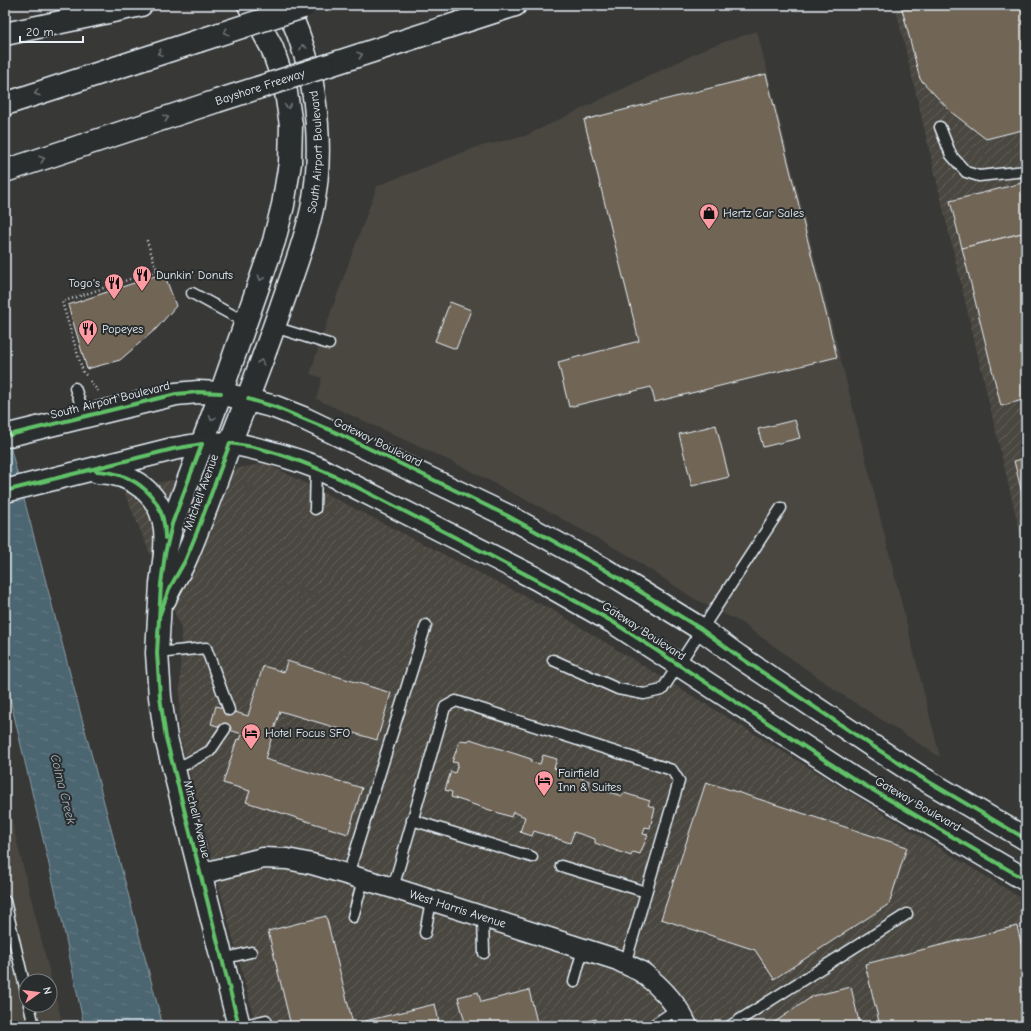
<svg xmlns="http://www.w3.org/2000/svg" width="1031" height="1031" viewBox="0 0 1031 1031" font-family="'Comic Neue',sans-serif">
<defs>
<pattern id="industrial-furrows" width="10" height="10" patternUnits="userSpaceOnUse"><rect width="10" height="10" fill="#494640"/><path d="M-1 1l2-2M0 10L10 0M9 11l2-2" fill="none" stroke="#63615c"/></pattern>
<pattern id="water-ripples" width="26" height="14" patternUnits="userSpaceOnUse"><rect width="26" height="14" fill="#4c6571"/><path d="M2 4q2-2 4 0t4 0M15 11q2-2 4 0t4 0" fill="none" stroke="#667c86"/></pattern>
</defs>
<rect width="100%" height="100%" fill="#383836"/>
<filter id="ink" filterUnits="userSpaceOnUse"><feTurbulence type="fractalNoise" baseFrequency=".025" numOctaves="2"/><feDisplacementMap in="SourceGraphic" scale="8" xChannelSelector="R" yChannelSelector="G"/><feConvolveMatrix kernelMatrix="1 2 1 2 8 2 1 2 1" color-interpolation-filters="sRGB"/></filter>
<g filter="url(#ink)">
<g fill="#494640" fill-rule="evenodd">
<path d="M757 31 844 372 940 757 841 694 740 622 693 598 626 554 551 513 465 468 316 399 322 378 310 374 322 336 377 186 477 147 525 136 709 47Z"/>
<path d="M5 794 63 1026H5ZM26 981H50V1005H26Z"/>
</g>
<g fill="url(#industrial-furrows)">
<path d="M895 5H1026V559Z"/>
<path d="M266 463 556 612 1026 901V1026H256L179 734 181 628 123 489Z"/>
</g>
<path fill="url(#water-ripples)" stroke="#8a9da7" d="M5 427 163 1026H84L62 920 5 677Z"/>
<g fill="#716557" stroke="#e8f1f8">
<path d="M901 5H1026V129L986 139 951 112 920 79Z"/>
<path d="M766 74 837 357 655 402 651 387 569 407 558 362 639 341 584 120Z"/>
<path d="M1026 182V232L962 248 950 201Z"/>
<path d="M1026 232V399L1001 406 962 248Z"/>
<path d="M164 273 176 306 157 328 120 360 87 369 68 305Z"/>
<path d="M450 302 471 310 456 349 435 341Z"/>
<path d="M795 420 800 438 763 447 758 429Z"/>
<path d="M716 425 729 477 692 486 679 434Z"/>
<path d="M1026 458V509L1014 461Z"/>
<path d="M287 661 391 693 377 740 280 711 265 759 362 788 348 834 246 802 250 791 223 783 237 739 240 740 242 734 211 724 216 706 248 716 263 666 284 672Z"/>
<path d="M470 739 531 759V762L540 764 543 755 557 759 554 768 589 781V786L622 796 624 793 650 801 648 805 655 808 650 828 645 827 643 834 648 835 640 854 633 852 631 856 595 843V839L574 832 570 843 534 831 532 836 520 832 525 817 513 812 511 817 451 797 452 792 445 790 451 771 455 773 458 763 452 762 460 740 468 741Z"/>
<path d="M706 782 907 847 889 904 774 979 755 950 661 919Z"/>
<path d="M326 916 353 1024 435 1004 440 1026H291L268 931Z"/>
<path d="M1017 926 1026 964V1026H880L865 964Z"/>
<path d="M851 987 860 1026H769L813 996Z"/>
<path d="M529 990 538 1026H466L458 997 478 992 481 1002Z"/>
<path d="M596 1019 598 1026H568Z"/>
</g>
<g fill="none" stroke-linecap="round" stroke-linejoin="round">
<defs>
<g id="service">
<path d="M940 127 951 155 966 172 979 176 1026 171"/>
<path d="M192 293 245 322"/>
<path d="M274 327 329 344"/>
<path d="M75 388 85 416"/>
<path d="M315 509 316 467"/>
<path d="M157 653 206 648 229 710"/>
<path d="M553 660 618 689 644 694 662 690 781 508"/>
<path d="M174 770 210 751 225 729"/>
<path d="M412 820 532 857"/>
<path d="M561 866 646 892"/>
<path d="M348 875 426 625"/>
<path d="M393 888 445 707 456 701 672 770 679 781 625 964"/>
<path d="M5 901 26 992"/>
<path d="M353 917 363 880"/>
<path d="M483 918 484 953"/>
<path d="M425 933 431 901"/>
<path d="M222 959 251 952"/>
<path d="M574 982 583 949"/>
<path d="M29 1005 34 1026"/>
<path d="M240 1026 266 1020"/>
<path d="M652 1026 677 1009"/>
<path d="M730 1026 907 914"/>
</g>
<g id="minor">
<path id="s1" d="M201 874 263 858 287 859 312 864 393 888 618 960C626 965 636 968 643 973 661 987 678 1005 687 1026"/>
</g>
<g id="tertiary">
<path d="M221 393 172 524 165 554 161 584 157 653 160 697 166 738 239 1026"/>
<path d="M165 599C170 585 180 573 186 558 202 521 216 482 230 443"/>
</g>
<g id="secondary">
<path d="M221 393 275 407 303 418 508 516 602 568 701 629 738 656 871 745 919 776 1026 839"/>
<path d="M230 443C261 449 287 456 316 467L537 579 613 622 854 779 1026 880"/>
</g>
<g id="primary">
<path d="M5 436 176 394 198 392 221 393 274 241 283 205 290 163 291 125 285 86 272 48 249 5"/>
<path d="M98 472C131 473 161 493 165 529 166 537 165 546 165 554"/>
<path id="s2" d="M5 491 173 449 202 444 230 443C248 398 265 353 281 307 292 275 305 242 312 209 323 158 318 88 300 39 296 27 291 16 286 5"/>
</g>
<g id="motorway">
<path d="M5 34 141 5"/>
<path d="M323 67 515 5"/>
<path d="M5 104 198 41"/>
<path d="M5 171 217 101"/>
</g>
</defs>
<use href="#service" stroke="#e8f1f8" stroke-width="13"/>
<use href="#minor" stroke="#e8f1f8" stroke-width="23"/>
<use href="#tertiary" stroke="#e8f1f8" stroke-width="25"/>
<use href="#secondary" stroke="#e8f1f8" stroke-width="25"/>
<use href="#primary" stroke="#e8f1f8" stroke-width="25"/>
<use href="#motorway" stroke="#e8f1f8" stroke-width="25"/>
<g stroke="#e8f1f8" stroke-width="2.5" stroke-dasharray="1 3" stroke-linecap="butt">
<path d="M86 375 83 372 62 302 157 270 146 238"/>
<path d="M90 381 98 391"/>
</g>
<use href="#service" stroke="#2a2d2e" stroke-width="10"/>
<use href="#minor" stroke="#2a2d2e" stroke-width="20"/>
<use href="#tertiary" stroke="#2a2d2e" stroke-width="22"/>
<use href="#secondary" stroke="#2a2d2e" stroke-width="22"/>
<use href="#primary" stroke="#2a2d2e" stroke-width="22"/>
<use href="#motorway" stroke="#2a2d2e" stroke-width="22"/>
<defs>
<g id="motorway-bridge">
<path d="M198 41 303 7"/>
<path d="M217 101 323 67"/>
</g>
</defs>
<use href="#motorway-bridge" stroke="#e8f1f8" stroke-width="25" stroke-linecap="butt"/>
<use href="#motorway-bridge" stroke="#2a2d2e" stroke-width="22"/>
<defs>
<g id="cycleway">
<path d="M248 399 275 407 335 432 508 516 602 568 701 629 738 656 871 745 919 776 1026 839"/>
<path d="M5 436 176 394 198 392 221 393"/>
<path d="M202 444 172 524 165 554 161 584 157 653 160 697 166 738 239 1026"/>
<path d="M96 471C135 473 166 497 165 538"/>
<path d="M5 491 173 449 202 444"/>
<path d="M160 614 169 589 185 561 197 532 230 443C240 445 251 446 261 449 290 456 318 468 345 481 435 527 525 572 613 622L854 779 1026 880"/>
</g>
</defs>
<use href="#cycleway" stroke="#2a2d2e" stroke-width="6"/>
<use href="#cycleway" stroke="#61c268" stroke-width="4"/>
</g>
<defs><path id="oneway-chevron" d="M-2-3.5L2.5 0L-2 3.5" fill="none" stroke-width="1.6" stroke-linecap="round" stroke-linejoin="round"/></defs>
<g stroke="#6c7275">
<use href="#oneway-chevron" transform="translate(226 32) rotate(162)"/>
<use href="#oneway-chevron" transform="translate(303 47) rotate(-104)"/>
<use href="#oneway-chevron" transform="translate(160 53) rotate(162)"/>
<use href="#oneway-chevron" transform="translate(360 55) rotate(-18)"/>
<use href="#oneway-chevron" transform="translate(37 93) rotate(162)"/>
<use href="#oneway-chevron" transform="translate(288 106) rotate(82)"/>
<use href="#oneway-chevron" transform="translate(166 118) rotate(-18)"/>
<use href="#oneway-chevron" transform="translate(42 159) rotate(-18)"/>
<use href="#oneway-chevron" transform="translate(261 278) rotate(109)"/>
<use href="#oneway-chevron" transform="translate(261 362) rotate(-71)"/>
<use href="#oneway-chevron" transform="translate(212 418) rotate(110)"/>
</g>
</g>
<defs>
<symbol id="shop-pin" viewBox="-11 -11 22 30"><path d="M0 17L-7.5 6A9.5 9.5 0 1 1 7.5 6Z" fill="#ff9aa2" stroke="#2a2d2e"/><path d="M-5-2.5h2.3a2.7 3.5 0 0 1 5.4 0H5L5.5 6h-11ZM-1.5-2.5h3a1.5 2.3 0 0 0-3 0Z" fill="#111"/></symbol>
<symbol id="restaurant-pin" viewBox="-11 -11 22 30"><path d="M0 17L-7.5 6A9.5 9.5 0 1 1 7.5 6Z" fill="#ff9aa2" stroke="#2a2d2e"/><path d="M-5-6h1v4h1v-4h1v4h1v-4h1v5L-1.5 .5V6h-2V.5L-5-1ZM5-6V6H3V1.5H1.5Q1.5-4 5-6Z" fill="#111"/></symbol>
<symbol id="hotel-pin" viewBox="-11 -11 22 30"><path d="M0 17L-7.5 6A9.5 9.5 0 1 1 7.5 6Z" fill="#ff9aa2" stroke="#2a2d2e"/><path d="M-6-4.5h1.5V1H6V5H4.5V3h-9V5H-6ZM-4 0a1.8 1.8 0 1 1 3.6 0ZM.5 0V-2.5h3Q6-2.5 6 0Z" fill="#111"/></symbol>
</defs>
<g fill-rule="evenodd">
<use href="#shop-pin" x="698" y="202" width="22" height="30"/>
<use href="#restaurant-pin" x="131" y="264" width="22" height="30"/>
<use href="#restaurant-pin" x="103" y="272" width="22" height="30"/>
<use href="#restaurant-pin" x="77" y="318" width="22" height="30"/>
<use href="#hotel-pin" x="240" y="722" width="22" height="30"/>
<use href="#hotel-pin" x="533" y="769" width="22" height="30"/>
</g>
<g text-anchor="middle" stroke-width="4" stroke-linejoin="round" paint-order="stroke">
<g font-size="12" fill="#e8f1f8" stroke="#2a2d2e">
<text transform="translate(260 87) rotate(-18)" y="4">Bayshore Freeway</text>
<text dy="4" stroke="none"><textPath href="#s2" startOffset="536">South Airport Boulevard</textPath></text>
<text transform="translate(110 400) rotate(-14)" y="4">South Airport Boulevard</text>
<text transform="translate(378 442) rotate(26)" y="4">Gateway Boulevard</text>
<text transform="translate(201 492) rotate(-70)" y="4">Mitchell Avenue</text>
<text transform="translate(644 631) rotate(33)" y="4">Gateway Boulevard</text>
<text transform="translate(918 804) rotate(30)" y="4">Gateway Boulevard</text>
<text transform="translate(197 819) rotate(76)" y="4">Mitchell Avenue</text>
<text dy="4" stroke="none"><textPath href="#s1" startOffset="266">West Harris Avenue</textPath></text>
</g>
<g font-size="12" fill="#e8f1f8" stroke="#2a2d2e" text-anchor="start">
<text x="723" y="217">Hertz Car Sales</text>
<text x="156" y="279">Dunkin' Donuts</text>
<text x="100" y="287" text-anchor="end">Togo's</text>
<text x="102" y="333">Popeyes</text>
<text x="265" y="737">Hotel Focus SFO</text>
<text x="558" y="777">Fairfield<tspan x="558" dy="14">Inn &amp; Suites</tspan></text>
</g>
<g font-size="13" font-style="italic" fill="#aab9c2" stroke="#2a2d2e">
<text transform="translate(64 789) rotate(76)" y="5">Colma Creek</text>
</g>
</g>
<rect width="1031" height="1031" fill="none" stroke="#2a2d2e" stroke-width="20"/>
<rect x="10" y="10" width="1011" height="1011" fill="none" stroke="#e8f1f8" stroke-width="1.5" filter="url(#ink)"/>
<g transform="translate(38 993) rotate(76)"><circle r="19" fill="#2a2d2e" stroke="#767b7f"/>
<path d="M0-3L7 15L0 10L-7 15Z" fill="#ff9aa2"/>
<text y="-6" font-size="11" font-weight="bold" text-anchor="middle" fill="#e8f1f8">N</text>
</g>
<path d="M20 36v6h63v-6" fill="none" stroke="#e8f1f8" stroke-width="2"/>
<text x="26" y="36" font-size="12" fill="#e8f1f8" stroke="#2a2d2e" stroke-width="3" paint-order="stroke">20 m</text>
</svg>
